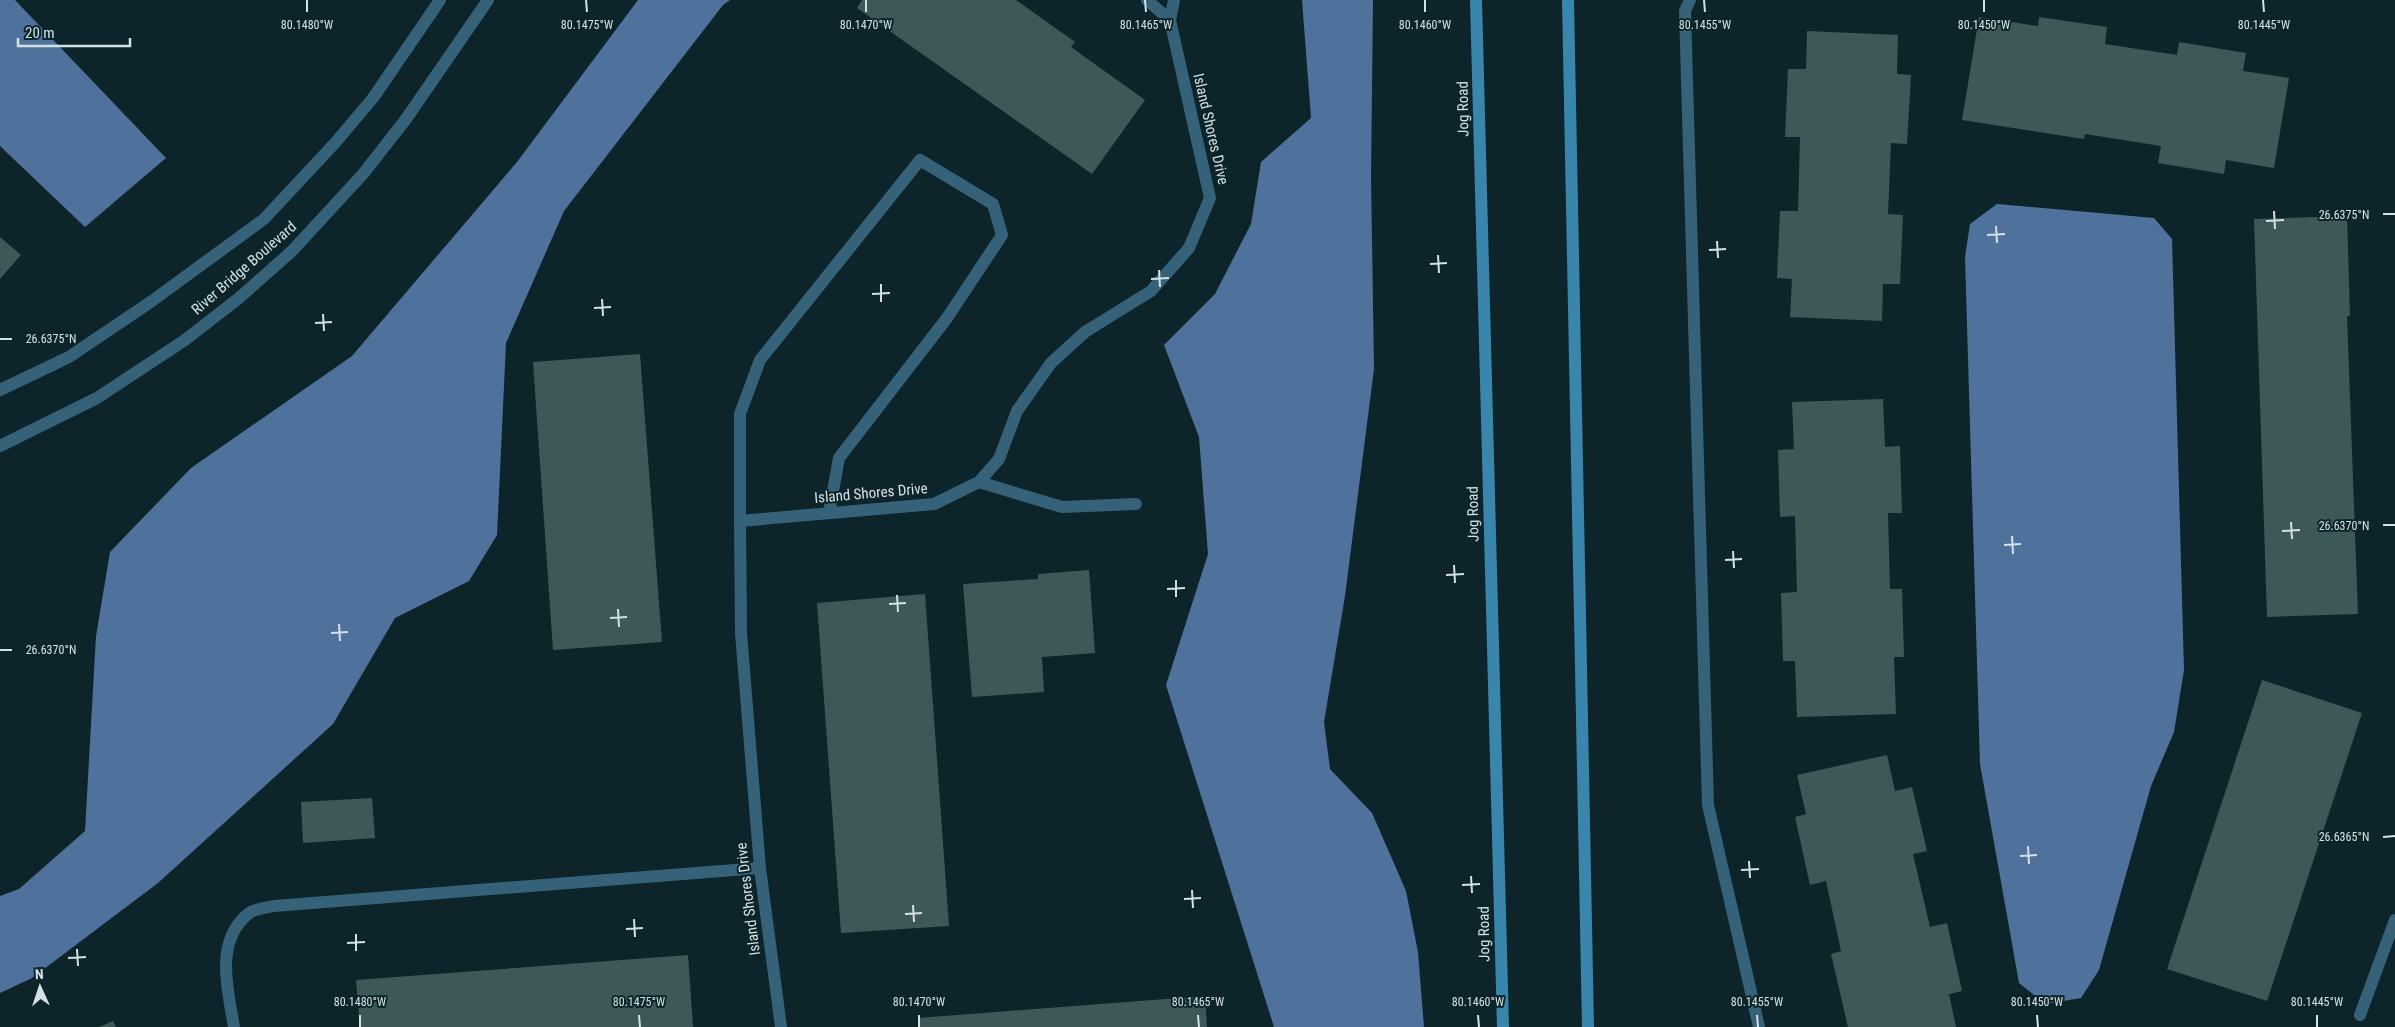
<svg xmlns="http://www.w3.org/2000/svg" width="2395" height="1027" viewBox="0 0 2395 1027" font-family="'Roboto Condensed',sans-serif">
<rect width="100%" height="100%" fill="#0d252a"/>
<g fill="#4f729d">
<path d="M0 0H15L166 158 85 227 0 146Z"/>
<path d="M638 0H730L723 5 564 211 506 343 497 535 469 581 395 618 333 724 158 883 32 978 0 993V896L19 889 85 831 96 636 110 552 191 468 352 356 517 162Z"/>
<path d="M1302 0H1373L1371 177 1374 369 1345 596 1324 722 1330 769 1372 813 1406 891 1418 952 1424 1027H1274L1166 685 1208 554 1199 437 1164 345 1215 294 1251 224 1261 162 1311 118Z"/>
<path d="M1997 204 2154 218 2172 239 2184 670 2174 732 2151 786 2099 970 2081 998 2045 1004 2019 983 1980 764 1965 257 1970 224Z"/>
</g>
<g fill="#3e5857">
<path d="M862 0H1016L1075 42 1071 47 1145 100 1092 174 857 8Z"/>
<path d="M1979 17 2038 26 2039 17 2107 27 2105 44 2177 55 2179 42 2246 53 2243 71 2289 78 2274 168 2226 160 2224 174 2158 163 2161 146 2085 134 2084 139 1962 120Z"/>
<path d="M1807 31 1898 35 1897 74 1911 75 1907 144 1891 143 1888 214 1903 215 1900 284H1883L1882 321 1790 317 1792 279 1777 278 1780 211H1798L1800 137H1785L1788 69H1806Z"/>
<path d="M2347 216 2350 316H2347L2358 614 2267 617 2254 219Z"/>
<path d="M0 237 21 255 0 279Z"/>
<path d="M640 354 662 642 553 650 533 362Z"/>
<path d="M1883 399 1885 447 1900 446 1902 513H1888L1890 589H1902L1904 657H1894L1896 714 1797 717 1795 661H1783L1781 593 1797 592 1795 516 1780 517 1778 450 1794 449 1792 402Z"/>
<path d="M1089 570 1095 653 1042 657 1044 692 972 697 963 584 1038 579V574Z"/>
<path d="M925 594 949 926 841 933 817 603Z"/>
<path d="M2262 680 2362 713 2267 1001 2167 969Z"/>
<path d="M1887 755 1895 791 1912 787 1927 851 1913 854 1930 927 1947 923 1962 991 1949 994 1956 1027H1848L1831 954 1841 951 1826 881 1810 885 1795 817 1806 814 1797 775Z"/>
<path d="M372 798 375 838 303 843 301 802Z"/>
<path d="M688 955 693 1027H360L356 980Z"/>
<path d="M1205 996 1207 1027H919L918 1018Z"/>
<path d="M113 1021 116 1027H99Z"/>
</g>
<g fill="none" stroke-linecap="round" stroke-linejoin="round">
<g stroke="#356179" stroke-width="12">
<path d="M979 482 1062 507 1136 504"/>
<path d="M740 521V414L760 360 920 160 993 204 1002 235 947 318 839 458 829 513"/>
<path d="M2360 1015 2395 920"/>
</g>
<g stroke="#356179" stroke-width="12">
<path d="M1147 0 1170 20"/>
<path d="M1690 0 1685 11 1708 805 1759 1027"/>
<path d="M0 390 69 357 152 301 264 219 335 143 373 98 440 0"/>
<path d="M0 446 97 398 185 340 239 298 292 251 363 174 406 119 488 0"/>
<path d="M234 1027C228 990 214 942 248 914 253 909 266 908 274 906L760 868"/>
<path d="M781 1027 760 868 741 633 740 521 934 504 979 482 999 459 1017 411 1051 363 1085 332 1151 291 1189 248 1210 198 1170 20 1174 0"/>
</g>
<g stroke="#3985ab" stroke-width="12">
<path d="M1476 0 1503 1027"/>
<path d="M1568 0 1588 1027"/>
</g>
</g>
<path fill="none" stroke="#d3e1e4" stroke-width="2" d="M307 0V12M586 0 587 12M866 0V12M1145 0 1146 12M1425 0V12M1704 0 1705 12M1984 0V12M2263 0 2264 12M2274 211 2275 229M2383 214H2395M2266 221 2284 220M1996 226 1997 243M1987 235 2005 234M1717 241 1718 258M1709 250 1726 249M1438 255 1439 273M1430 264 1447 263M1159 270 1160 287M1151 279 1169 278M881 284V302M872 294 890 293M602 299 603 316M594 308 611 307M323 314 324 331M315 323 332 322M0 339H12M2291 522 2292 539M2383 525H2395M2282 531 2300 530M2012 536 2013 554M2004 545 2021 544M1733 551 1734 568M1725 560 1742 559M1454 565 1455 583M1446 575 1464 574M1176 580V597M1167 589 1185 588M897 595 898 612M889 604 906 603M618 609 619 627M610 618 627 617M339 624 340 641M331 633 348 632M0 650H12M2383 837 2395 836M2028 846 2029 864M2020 856 2037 855M1749 861 1750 878M1741 870 1759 869M1471 876 1472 893M1462 885 1480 884M1192 890 1193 908M1184 899 1201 898M913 905 914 922M905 914 922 913M634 919 635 937M626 929 643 928M356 934V951M347 943 365 942M77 949 78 966M68 958 86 957M360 1015V1027M639 1015 640 1027M919 1015V1027M1198 1015 1199 1027M1478 1015 1479 1027M1757 1015 1758 1027M2037 1015 2038 1027M2317 1015V1027"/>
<g text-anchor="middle" stroke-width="4" stroke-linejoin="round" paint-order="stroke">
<g font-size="15" fill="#d3e1e4" stroke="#0d252a">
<text transform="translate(1463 109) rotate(-91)" y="5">Jog Road</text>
<text transform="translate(1211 129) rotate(77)" y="5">Island Shores Drive</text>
<text transform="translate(244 268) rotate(-41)" y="5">River Bridge Boulevard</text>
<text transform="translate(871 493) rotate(-5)" y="5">Island Shores Drive</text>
<text transform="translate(1473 514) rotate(-91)" y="5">Jog Road</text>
<text transform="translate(748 899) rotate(-97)" y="5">Island Shores Drive</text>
<text transform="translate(1484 934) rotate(-91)" y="5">Jog Road</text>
</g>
</g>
<g font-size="12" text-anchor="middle" fill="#d3e1e4" stroke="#0d252a" stroke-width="4" stroke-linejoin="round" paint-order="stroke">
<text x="307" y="29">80.1480°W</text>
<text x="587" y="29">80.1475°W</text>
<text x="866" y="29">80.1470°W</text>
<text x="1146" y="29">80.1465°W</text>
<text x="1425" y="29">80.1460°W</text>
<text x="1705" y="29">80.1455°W</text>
<text x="1984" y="29">80.1450°W</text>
<text x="2264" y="29">80.1445°W</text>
<text x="2344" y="219">26.6375°N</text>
<text x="51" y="343">26.6375°N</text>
<text x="2344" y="530">26.6370°N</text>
<text x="51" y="654">26.6370°N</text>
<text x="2344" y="841">26.6365°N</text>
<text x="360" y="1006">80.1480°W</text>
<text x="639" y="1006">80.1475°W</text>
<text x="919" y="1006">80.1470°W</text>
<text x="1198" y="1006">80.1465°W</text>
<text x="1478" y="1006">80.1460°W</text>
<text x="1757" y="1006">80.1455°W</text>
<text x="2037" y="1006">80.1450°W</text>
<text x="2317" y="1006">80.1445°W</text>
</g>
<g transform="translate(40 987) rotate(357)" stroke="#0d252a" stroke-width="4" paint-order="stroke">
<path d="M0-4L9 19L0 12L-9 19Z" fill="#d3e1e4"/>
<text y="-8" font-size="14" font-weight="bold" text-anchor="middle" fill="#d3e1e4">N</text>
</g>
<path d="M18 38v8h112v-8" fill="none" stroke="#d3e1e4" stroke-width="2.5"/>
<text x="25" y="38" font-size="15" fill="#d3e1e4" stroke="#0d252a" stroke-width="4" paint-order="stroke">20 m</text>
</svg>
